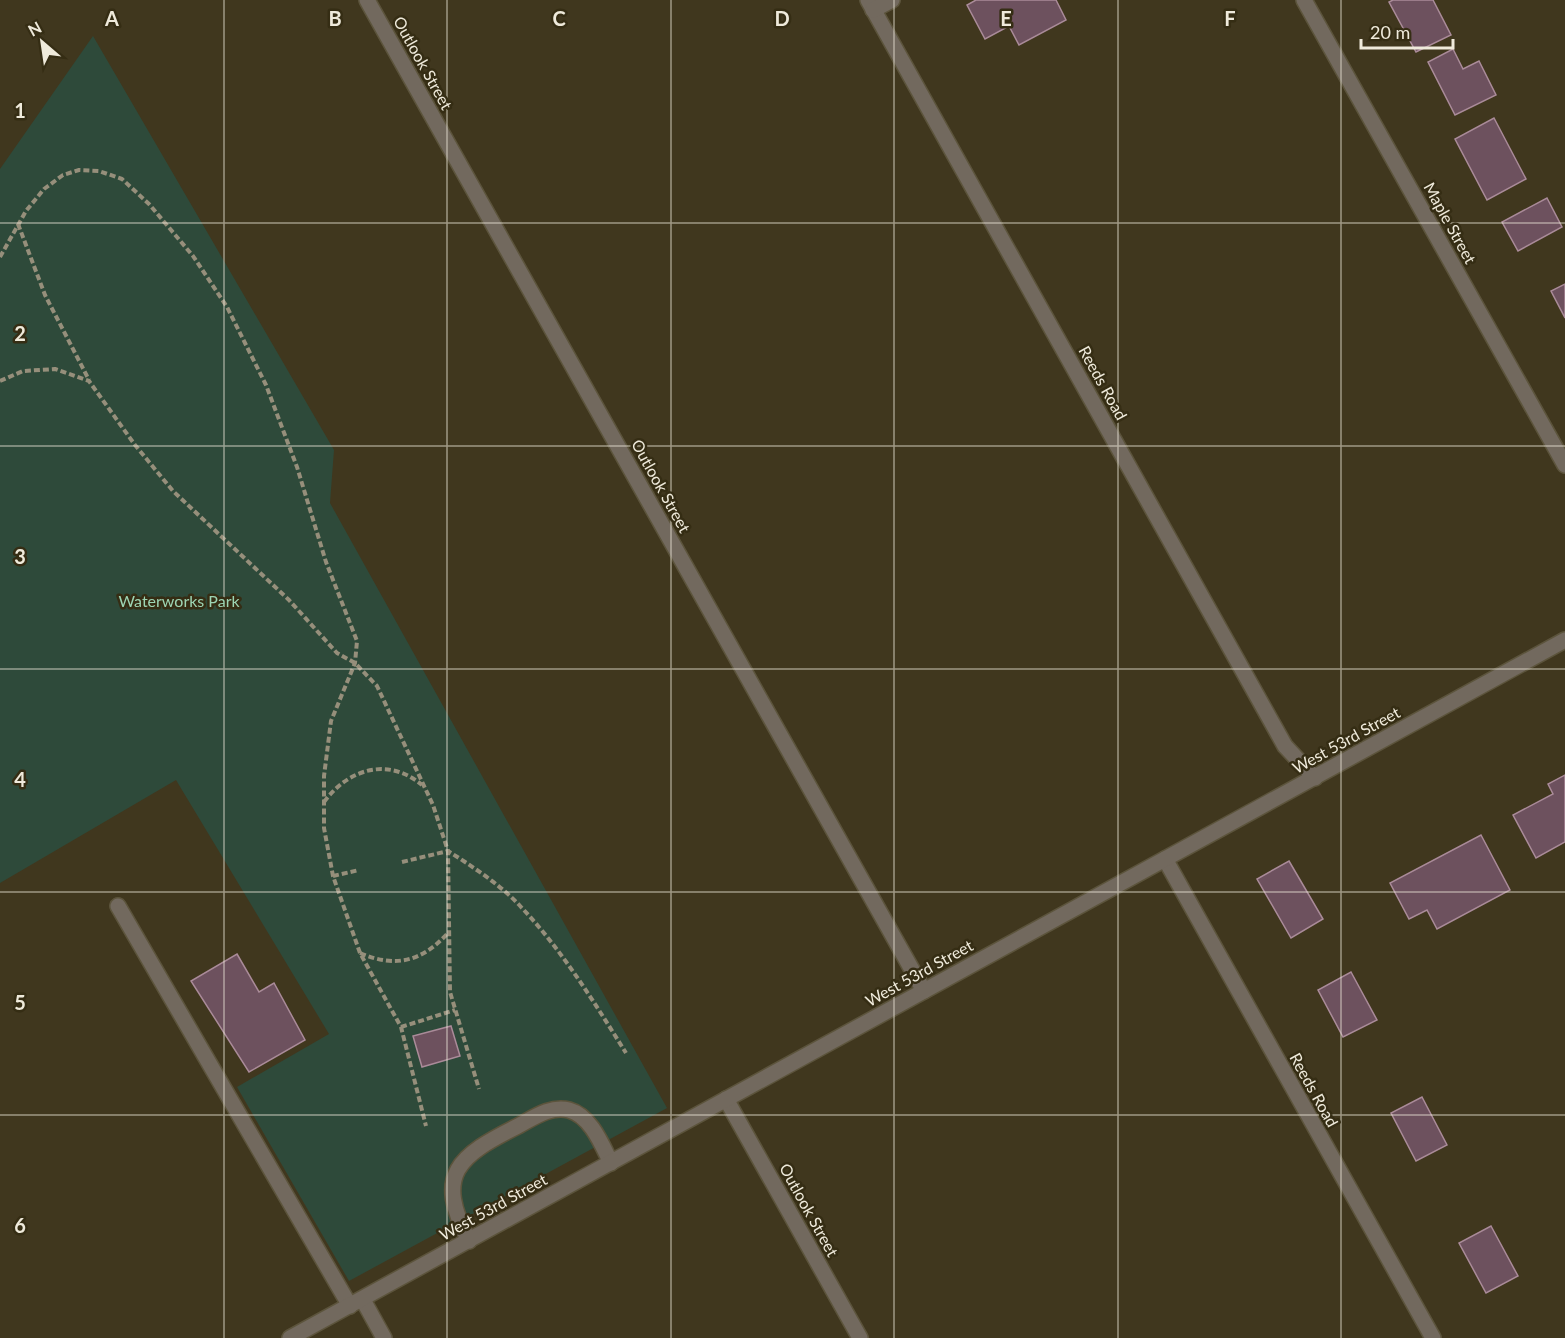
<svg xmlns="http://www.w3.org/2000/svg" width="1565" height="1338" viewBox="0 0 1565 1338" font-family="Lato,sans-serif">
<rect width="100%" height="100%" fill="#40371e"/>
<path fill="#2e4a3a" d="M93 36 334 450 330 503 667 1108 349 1281 237 1087 329 1034 176 780 0 883V169Z"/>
<g fill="#6d515e" stroke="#aa8b99" stroke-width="1.5">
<path d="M976 0H1056L1066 20 1019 45 1009 26 985 39 967 5Z"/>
<path d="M1393 0H1433L1451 35 1416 52 1389 2Z"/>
<path d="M1453 49 1463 69 1479 61 1496 95 1455 115 1428 62Z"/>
<path d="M1494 118 1526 179 1487 200 1455 139Z"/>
<path d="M1547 198 1562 227 1518 251 1502 222Z"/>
<path d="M1565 284V318L1551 291Z"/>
<path d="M1565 775V842L1536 858 1513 815 1553 794 1548 784Z"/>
<path d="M1481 835 1510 890 1437 929 1427 910 1409 919 1390 883Z"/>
<path d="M1289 861 1323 919 1291 938 1257 879Z"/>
<path d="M237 954 259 992 274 983 305 1040 249 1072 191 981Z"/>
<path d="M1351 972 1377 1020 1343 1037 1318 990Z"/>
<path d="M451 1026 460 1056 422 1067 413 1036Z"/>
<path d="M1422 1097 1447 1145 1416 1161 1391 1113Z"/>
<path d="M1491 1226 1518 1276 1486 1293 1459 1243Z"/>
</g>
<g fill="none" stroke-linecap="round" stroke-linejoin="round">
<defs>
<g id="lane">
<path d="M118 906 350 1306"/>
<path d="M469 1241C434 1174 458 1156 518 1126 533 1118 551 1105 569 1110 591 1116 602 1145 611 1163"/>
</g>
<g id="street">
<path d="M367 0 924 991"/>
<path d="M868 0 1285 746 1315 778"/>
<path d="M1304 0 1565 465"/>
<path d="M873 10 892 0"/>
<path d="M1165 859 1433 1338"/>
<path d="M726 1099 860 1338"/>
<path d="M363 1300 384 1338"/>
<path d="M290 1338 1565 640"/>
</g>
</defs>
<use href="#lane" stroke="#5c543c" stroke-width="18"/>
<use href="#street" stroke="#5c543c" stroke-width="18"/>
<g stroke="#968f7b" stroke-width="4" stroke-dasharray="6 3" stroke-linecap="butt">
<path d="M18 224 45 295 89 380"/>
<path d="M0 257 26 211 44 189 63 175 79 170 99 171 122 179 149 204 193 256 227 307 266 385 297 467 326 562 357 641 355 663 331 721 324 776V828L333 876 360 953 401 1027 426 1126"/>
<path d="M0 381 23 371 55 369 89 381 135 445 173 491 289 600 337 653 355 663 377 686 433 805 448 851 450 992 479 1089"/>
<path d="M324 802C349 768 389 757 422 785"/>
<path d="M402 862 448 851C473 867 501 885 521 907 562 950 594 1002 626 1053"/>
<path d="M333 876 359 870"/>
<path d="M360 953C395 968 421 962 447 934"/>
<path d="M401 1027 455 1010"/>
</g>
<use href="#lane" stroke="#72695e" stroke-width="15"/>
<use href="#street" stroke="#72695e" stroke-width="15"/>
</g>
<path fill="none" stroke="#efeadb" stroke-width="1.5" stroke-opacity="0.55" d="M224 0V1338M447 0V1338M671 0V1338M894 0V1338M1118 0V1338M1341 0V1338M0 223H1565M0 446H1565M0 669H1565M0 892H1565M0 1115H1565"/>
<g text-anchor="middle" stroke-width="5" stroke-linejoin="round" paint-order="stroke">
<g font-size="16" fill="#efeadb" stroke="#352d14">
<text transform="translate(423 63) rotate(61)" y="6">Outlook Street</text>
<text transform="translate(1450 223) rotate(61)" y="6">Maple Street</text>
<text transform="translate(1103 383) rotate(61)" y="6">Reeds Road</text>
<text transform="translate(661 486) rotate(61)" y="6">Outlook Street</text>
<text transform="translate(1346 740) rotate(-29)" y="6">West 53rd Street</text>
<text transform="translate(919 973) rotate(-29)" y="6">West 53rd Street</text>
<text transform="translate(1314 1090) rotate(61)" y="6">Reeds Road</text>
<text transform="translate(493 1207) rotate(-29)" y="6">West 53rd Street</text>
<text transform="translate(809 1210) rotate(61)" y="6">Outlook Street</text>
</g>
<g font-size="16" fill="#9dd5b4" stroke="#352d14">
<text x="179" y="607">Waterworks Park</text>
</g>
</g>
<g font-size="20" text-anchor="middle" font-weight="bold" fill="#efeadb" stroke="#352d14" stroke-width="5" stroke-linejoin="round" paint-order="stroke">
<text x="112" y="26">A</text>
<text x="335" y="26">B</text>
<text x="559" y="26">C</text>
<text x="782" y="26">D</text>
<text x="1006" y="26">E</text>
<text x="1230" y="26">F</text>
<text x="20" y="118">1</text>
<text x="20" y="341">2</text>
<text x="20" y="564">3</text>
<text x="20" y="787">4</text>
<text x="20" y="1010">5</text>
<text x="20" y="1233">6</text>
</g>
<g transform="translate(42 42) rotate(331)" stroke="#352d14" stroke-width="4.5" paint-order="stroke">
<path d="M0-4.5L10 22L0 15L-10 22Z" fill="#efeadb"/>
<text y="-9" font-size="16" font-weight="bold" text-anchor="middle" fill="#efeadb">N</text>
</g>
<path d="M1361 39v9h92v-9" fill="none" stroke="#efeadb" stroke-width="3"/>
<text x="1370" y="39" font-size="18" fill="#efeadb" stroke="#352d14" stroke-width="4.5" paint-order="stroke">20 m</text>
</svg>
